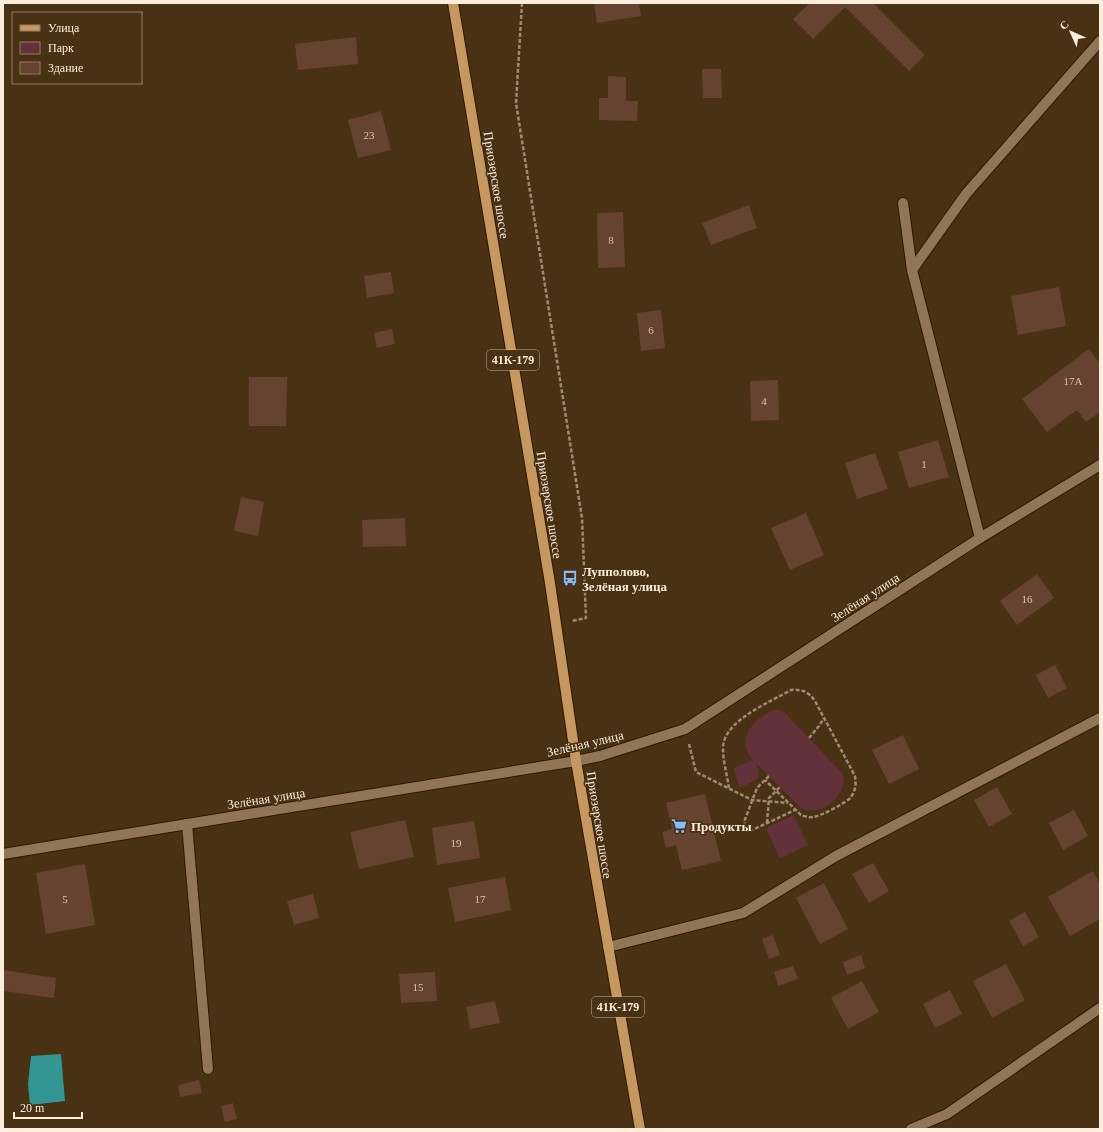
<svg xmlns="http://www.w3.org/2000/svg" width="1103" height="1132" viewBox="0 0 1103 1132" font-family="'Times New Roman',serif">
<rect width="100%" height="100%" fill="#493113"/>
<g fill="#623139">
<path d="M777 709 784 712 843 774C849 794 820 820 800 807L757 764 759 778 740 788 738 784 734 768 753 760C734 739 755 716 777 709Z"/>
<path d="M794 815 808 845 780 858 766 828Z"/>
</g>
<path fill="#339692" d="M61 1054 65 1101 30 1105 28 1084 31 1056Z"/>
<g fill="#654330">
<path d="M594 3H639L641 16 597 23Z"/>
<path d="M810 3H873L925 55 909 71 845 7 813 39 793 19Z"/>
<path d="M356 37 358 64 298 70 295 44Z"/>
<path d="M702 69H721L722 98H703Z"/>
<path d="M608 76 626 77V101H638L637 121 599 120V98H608Z"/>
<path d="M381 111 391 150 358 158 348 120Z"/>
<path d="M749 205 757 228 711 245 702 223Z"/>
<path d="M623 212 625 267 598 268 597 213Z"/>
<path d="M391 272 394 293 367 298 364 276Z"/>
<path d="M1059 287 1066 326 1018 335 1011 296Z"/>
<path d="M661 310 665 348 641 351 637 313Z"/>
<path d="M392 329 395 344 377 348 374 333Z"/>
<path d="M1089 349 1100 364V412L1086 422 1077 410 1047 432 1022 399Z"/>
<path d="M249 377H287L286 426H249Z"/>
<path d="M778 380 779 420 751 421 750 381Z"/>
<path d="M938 440 949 477 909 488 898 452Z"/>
<path d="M875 453 888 489 857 499 845 463Z"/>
<path d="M241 497 264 502 258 536 234 531Z"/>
<path d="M806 513 824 555 790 570 771 528Z"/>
<path d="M405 518 406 546 363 547 362 520Z"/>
<path d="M1037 574 1054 598 1017 625 1000 601Z"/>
<path d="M1055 665 1067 688 1048 698 1036 675Z"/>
<path d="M903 735 919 769 889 784 872 750Z"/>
<path d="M997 787 1012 814 989 827 974 800Z"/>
<path d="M705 794 721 861 682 870 676 845 666 848 662 832 672 829 666 803Z"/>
<path d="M1074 810 1088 836 1063 850 1049 823Z"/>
<path d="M405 820 414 857 359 869 350 832Z"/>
<path d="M474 821 480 858 437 865 432 828Z"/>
<path d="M873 863 889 891 869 903 852 874Z"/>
<path d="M85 864 95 925 46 934 36 873Z"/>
<path d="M1093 871 1100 885V919L1070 936 1048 897Z"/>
<path d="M505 877 511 910 455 922 448 888Z"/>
<path d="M824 883 848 929 820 944 796 898Z"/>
<path d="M313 894 319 918 294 925 287 901Z"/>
<path d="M1025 912 1039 937 1023 946 1009 921Z"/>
<path d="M773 935 780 955 769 959 762 939Z"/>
<path d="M861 955 865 968 847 975 843 962Z"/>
<path d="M1006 964 1025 1000 992 1018 973 981Z"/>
<path d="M793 966 798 979 778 986 774 972Z"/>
<path d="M3 970 56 978 54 998 3 991Z"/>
<path d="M435 972 437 1001 401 1003 399 974Z"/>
<path d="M862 981 879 1012 848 1029 831 998Z"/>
<path d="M950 990 962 1014 935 1028 923 1004Z"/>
<path d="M495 1001 500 1023 470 1029 466 1007Z"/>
<path d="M199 1080 202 1093 180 1097 178 1085Z"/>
<path d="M233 1103 237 1119 225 1122 221 1106Z"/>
</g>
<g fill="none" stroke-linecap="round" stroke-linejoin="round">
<defs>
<g id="service">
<path d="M903 203 912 270"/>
<path d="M187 824 208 1069"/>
</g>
<g id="minor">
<path d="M980 538 912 270 966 194 1100 41"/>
<path d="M3 854 576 761 600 756 685 729 980 538 1100 465"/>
<path d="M608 947 743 913 836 856 1100 718"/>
<path d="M911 1129 947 1114 1100 1008"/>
</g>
<path id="primary" d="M453 3 550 583 576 761 640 1129"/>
</defs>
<use href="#service" stroke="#2e1800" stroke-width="12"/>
<use href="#minor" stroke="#2e1800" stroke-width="12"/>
<use href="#primary" stroke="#2e1800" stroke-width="12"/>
<g stroke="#9f8b73" stroke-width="2.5" stroke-dasharray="4 2" stroke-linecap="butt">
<path d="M522 3 516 103 582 518 586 618 572 621"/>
<path d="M809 738 819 726 824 718"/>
<path d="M689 744 696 772 752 800 788 803"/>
<path d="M769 776 757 788 744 822 748 832 795 810"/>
<path d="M729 788C727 775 723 761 723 748 723 721 770 702 791 690 802 689 809 692 815 701L855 776C856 784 856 790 851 797 848 802 819 817 813 817 809 818 804 816 801 815L765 780"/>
<path d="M767 823 769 798 780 787"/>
</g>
<use href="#service" stroke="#907657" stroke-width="10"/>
<use href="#minor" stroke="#907657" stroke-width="10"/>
<use href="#primary" stroke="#c6975e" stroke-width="10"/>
</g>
<defs>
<symbol id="bus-bare" viewBox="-9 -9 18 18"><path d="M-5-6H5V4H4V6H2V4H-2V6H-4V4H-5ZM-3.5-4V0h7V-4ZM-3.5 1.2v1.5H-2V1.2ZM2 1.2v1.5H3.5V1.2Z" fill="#82bcfa" stroke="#493113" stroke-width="2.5" paint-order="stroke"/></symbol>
<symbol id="supermarket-bare" viewBox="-9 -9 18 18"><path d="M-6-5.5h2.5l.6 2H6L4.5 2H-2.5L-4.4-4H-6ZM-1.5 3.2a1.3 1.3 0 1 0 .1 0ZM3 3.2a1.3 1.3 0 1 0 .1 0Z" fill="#82bcfa" stroke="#493113" stroke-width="2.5" paint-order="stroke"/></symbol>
</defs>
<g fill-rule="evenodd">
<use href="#bus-bare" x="559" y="567" width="22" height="22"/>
<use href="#supermarket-bare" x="668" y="815" width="22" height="22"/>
</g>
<g text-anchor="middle" stroke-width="3.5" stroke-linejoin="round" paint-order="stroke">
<g font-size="11" fill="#d6c2b1">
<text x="369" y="139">23</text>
<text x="611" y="244">8</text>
<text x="651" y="334">6</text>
<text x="1073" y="385">17А</text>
<text x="764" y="405">4</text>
<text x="924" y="468">1</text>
<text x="1027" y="603">16</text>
<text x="456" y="847">19</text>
<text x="65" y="903">5</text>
<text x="480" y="903">17</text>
<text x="418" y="991">15</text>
</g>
<g fill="#493113" stroke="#c6b5a0" stroke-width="1">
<rect x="487" y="350" width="52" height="20" rx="3"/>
<rect x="592" y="997" width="52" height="20" rx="3"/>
</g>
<g font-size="12" font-weight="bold" fill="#fceddc">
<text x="513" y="364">41К-179</text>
<text x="618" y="1011">41К-179</text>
</g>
<g font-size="13" fill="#fceddc" stroke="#493113">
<text transform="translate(497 185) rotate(81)" y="5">Приозерское шоссе</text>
<text transform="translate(550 505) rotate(81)" y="5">Приозерское шоссе</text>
<text transform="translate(865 597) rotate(-33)" y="5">Зелёная улица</text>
<text transform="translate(585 743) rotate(-13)" y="5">Зелёная улица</text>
<text transform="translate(266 798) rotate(-9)" y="5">Зелёная улица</text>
<text transform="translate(600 825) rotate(81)" y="5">Приозерское шоссе</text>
</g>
<g font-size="13" font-weight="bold" fill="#fceddc" stroke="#493113" text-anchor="start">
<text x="582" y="576">Лупполово,<tspan x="582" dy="15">Зелёная улица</tspan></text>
<text x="691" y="831">Продукты</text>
</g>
</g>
<rect width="1103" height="1132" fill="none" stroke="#fceddc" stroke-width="8"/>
<rect x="12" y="12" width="130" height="72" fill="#493113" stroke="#917c63"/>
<rect x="20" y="25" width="20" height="6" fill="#c6975e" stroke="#917c63"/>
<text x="48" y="32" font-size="12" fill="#fceddc">Улица</text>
<rect x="20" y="42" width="20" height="12" fill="#623139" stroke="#917c63"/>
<text x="48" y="52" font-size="12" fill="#fceddc">Парк</text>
<rect x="20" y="62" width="20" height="12" fill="#654330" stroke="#917c63"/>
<text x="48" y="72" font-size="12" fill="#fceddc">Здание</text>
<g transform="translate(1071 32) rotate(315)" stroke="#493113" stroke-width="3" paint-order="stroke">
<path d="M0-3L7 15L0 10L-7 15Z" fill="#fceddc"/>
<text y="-6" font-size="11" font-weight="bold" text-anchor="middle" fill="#fceddc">С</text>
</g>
<path d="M14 1112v6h68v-6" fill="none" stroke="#fceddc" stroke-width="2"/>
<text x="20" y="1112" font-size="12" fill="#fceddc" stroke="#493113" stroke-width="3" paint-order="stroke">20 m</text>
</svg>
